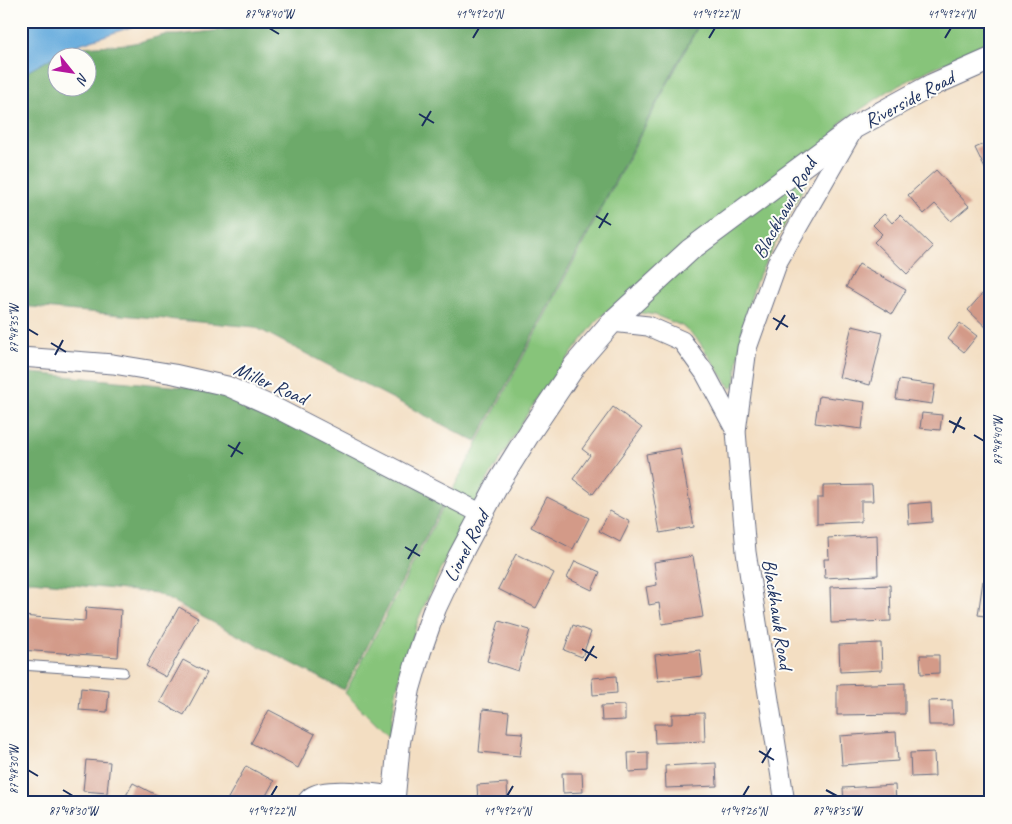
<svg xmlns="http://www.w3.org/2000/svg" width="1012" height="824" viewBox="0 0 1012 824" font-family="Caveat,sans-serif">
<rect width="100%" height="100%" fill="#fdfcf7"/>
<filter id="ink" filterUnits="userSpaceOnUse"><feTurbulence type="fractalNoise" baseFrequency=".02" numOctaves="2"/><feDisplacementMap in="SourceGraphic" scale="10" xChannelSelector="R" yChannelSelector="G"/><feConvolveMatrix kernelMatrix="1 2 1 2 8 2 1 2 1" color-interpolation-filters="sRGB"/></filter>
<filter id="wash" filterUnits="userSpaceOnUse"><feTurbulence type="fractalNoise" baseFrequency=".0096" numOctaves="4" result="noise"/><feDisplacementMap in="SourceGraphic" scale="20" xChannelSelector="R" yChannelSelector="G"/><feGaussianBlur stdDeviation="1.12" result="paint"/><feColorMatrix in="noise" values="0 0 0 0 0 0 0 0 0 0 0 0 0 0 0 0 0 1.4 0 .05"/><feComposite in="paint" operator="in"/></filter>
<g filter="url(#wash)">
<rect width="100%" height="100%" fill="#f3dec2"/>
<path fill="#87c47a" stroke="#517a6c" d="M701 21H991V43L933 68 890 90 840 123 799 196 756 281 743 324 735 384 731 389 698 340 682 326 655 315 610 308 595 323 537 398 485 484 441 568 418 620 397 688 389 737 345 693Z"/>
<g fill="#6daa6a" stroke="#446c64" fill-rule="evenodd">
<path d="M251 21H700L476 442 255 327 21 306V61L73 45 80 47 128 44 139 42 164 35H178L231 29ZM58 58H88V88H58Z"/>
<path d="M21 372 236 392 445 501 344 690 156 593 21 580Z"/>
</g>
<path fill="#69adde" stroke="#426e9e" d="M21 21H276L266 26 137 25 73 46 21 75Z"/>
<g id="blocks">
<g fill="#d39a88">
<path d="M991 141V181L975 148Z"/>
<path d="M936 170 969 206 951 221 935 204 924 214 908 195Z"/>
<path d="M884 214 892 223 900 215 933 247 907 274 874 242 882 234 873 225Z"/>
<path d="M859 264 906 290 892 314 846 287Z"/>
<path d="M983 293 991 301V332L968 310Z"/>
<path d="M960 323 977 336 964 352 948 339Z"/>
<path d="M852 326 883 333 870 385 839 377Z"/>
<path d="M899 380 935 385 932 404 896 399Z"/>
<path d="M819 396 865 402 862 429 815 423Z"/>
<path d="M613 407 642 428 593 494 573 479 590 455 582 449Z"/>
<path d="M922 413 942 415 940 430 920 428Z"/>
<path d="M680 448 694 527 660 533 646 454Z"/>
<path d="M872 485 873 501H861V522L817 524V498H823V486Z"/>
<path d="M547 497 589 518 573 549 531 527Z"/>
<path d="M931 502 932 522 909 524 908 504Z"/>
<path d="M610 511 630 522 620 542 599 531Z"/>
<path d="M877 535 878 575 825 578 824 559H829L828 538Z"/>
<path d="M516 554 554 573 536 608 498 589Z"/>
<path d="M693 556 703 617 662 624 659 603 649 605 646 587 657 585 654 562Z"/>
<path d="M575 561 600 572 592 590 567 578Z"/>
<path d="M983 581 991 583V617L978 615Z"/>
<path d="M890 585 891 621 831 623 830 587Z"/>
<path d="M86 607 121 610 118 657 21 650V616L85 621Z"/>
<path d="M179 607 198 618 166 677 146 666Z"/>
<path d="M499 621 530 630 518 671 487 661Z"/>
<path d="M573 625 591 632 582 657 564 650Z"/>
<path d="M881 643 882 670 840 672 839 645Z"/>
<path d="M700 650 703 676 658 681 655 655Z"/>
<path d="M920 655H939V673L921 674Z"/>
<path d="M183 660 207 673 184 715 160 702Z"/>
<path d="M616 676 617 693 593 695 592 678Z"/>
<path d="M905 683V714L837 715V685Z"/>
<path d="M81 688 109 691 107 712 79 710Z"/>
<path d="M952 700 953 725H929L928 701Z"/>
<path d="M625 705V720L602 721 601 706Z"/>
<path d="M483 709 509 712 507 732 523 733 520 756 479 752Z"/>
<path d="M269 710 315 734 298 768 251 743Z"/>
<path d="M704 713 705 741 655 743 654 724H672V714Z"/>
<path d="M896 732 898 761 842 765 840 736Z"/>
<path d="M648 752V771L629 772 628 753Z"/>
<path d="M934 752 935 776 911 777 910 753Z"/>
<path d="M86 760 110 762 107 793 83 791Z"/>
<path d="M716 763 717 786 666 788 665 766Z"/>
<path d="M246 766 274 781 262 803H231L227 800Z"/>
<path d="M562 773H582L583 792 563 793Z"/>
<path d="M133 783 158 796 154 803H126L123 801Z"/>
<path d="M507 783 508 803H478L477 785Z"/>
<path d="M895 785 896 803H844L843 788Z"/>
</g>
</g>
</g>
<g filter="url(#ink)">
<use href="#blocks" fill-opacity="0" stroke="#676c81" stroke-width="1"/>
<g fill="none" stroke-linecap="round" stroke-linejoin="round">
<defs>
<path id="service" d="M21 665 123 672"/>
<g id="minor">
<path d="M612 322 648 326 682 341 705 373 736 431"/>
<path d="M21 357 113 364 174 374 227 386 274 407 482 514"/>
<path d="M306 803C307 801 309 799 311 797 327 786 374 794 394 796"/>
<path d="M785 803 746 552 736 431 747 348 778 261 853 130"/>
</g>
<path id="tertiary" d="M395 803 394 796 399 742 409 689 420 651 435 608 459 557 499 482 530 432 575 365 612 322 690 250 855 127 932 85 991 59"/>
</defs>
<use href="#service" stroke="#676c81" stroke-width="11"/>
<use href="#minor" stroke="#676c81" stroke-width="21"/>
<use href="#tertiary" stroke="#676c81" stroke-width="24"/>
<use href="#service" stroke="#fff" stroke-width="9"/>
<use href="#minor" stroke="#fff" stroke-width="19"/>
<use href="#tertiary" stroke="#fff" stroke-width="22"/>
</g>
</g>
<path fill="none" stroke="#1b2f5e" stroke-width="2" d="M269 28 279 34M473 38 479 28M709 38 715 28M945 38 951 28M419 114 434 123M422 126 431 111M596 216 611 225M599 228 608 213M773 318 788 327M28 329 38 335M776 330 785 315M51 343 66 352M55 355 63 340M949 421 965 429M953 433 961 417M974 435 984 441M228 445 243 454M231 457 240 442M405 547 420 556M408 559 417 544M582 649 597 658M585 661 594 646M759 751 774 760M762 763 771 748M28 770 38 776M63 790 73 796M826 790 837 796M271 796 277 786M507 796 513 786M743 796 749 786"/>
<g text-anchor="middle" stroke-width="4" stroke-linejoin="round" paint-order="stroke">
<g font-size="20" fill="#1b2f5e" stroke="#fdfcf7">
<text transform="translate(909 99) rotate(-28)" y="7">Riverside Road</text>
<text transform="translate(784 208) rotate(-61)" y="7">Blackhawk Road</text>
<text transform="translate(271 383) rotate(24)" y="7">Miller Road</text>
<text transform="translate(466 546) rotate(-63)" y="7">Lionel Road</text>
<text transform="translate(778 614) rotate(81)" y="7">Blackhawk Road</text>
</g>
</g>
<rect width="1012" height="824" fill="none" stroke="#fdfcf7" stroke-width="55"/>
<g transform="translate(72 72) rotate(120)"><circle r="24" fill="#fdfcf7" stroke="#a3aaba"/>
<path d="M0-4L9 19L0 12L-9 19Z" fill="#b5179e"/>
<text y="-8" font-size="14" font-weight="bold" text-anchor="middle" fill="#1b2f5e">N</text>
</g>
<rect x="28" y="28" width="956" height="768" fill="none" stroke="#1b2f5e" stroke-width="2"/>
<g font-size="12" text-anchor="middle" fill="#1b2f5e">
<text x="269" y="18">87°48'40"W</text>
<text x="479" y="18">41°49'20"N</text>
<text x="715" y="18">41°49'22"N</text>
<text x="951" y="18">41°49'24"N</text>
<text transform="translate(14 329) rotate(-90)" y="4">87°48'35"W</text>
<text transform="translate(998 441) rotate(-90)" y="4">87°48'40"W</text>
<text transform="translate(14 770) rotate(-90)" y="4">87°48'30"W</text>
<text x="73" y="815">87°48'30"W</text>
<text x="271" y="815">41°49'22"N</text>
<text x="507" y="815">41°49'24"N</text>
<text x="743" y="815">41°49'26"N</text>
<text x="837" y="815">87°48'35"W</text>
</g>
</svg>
